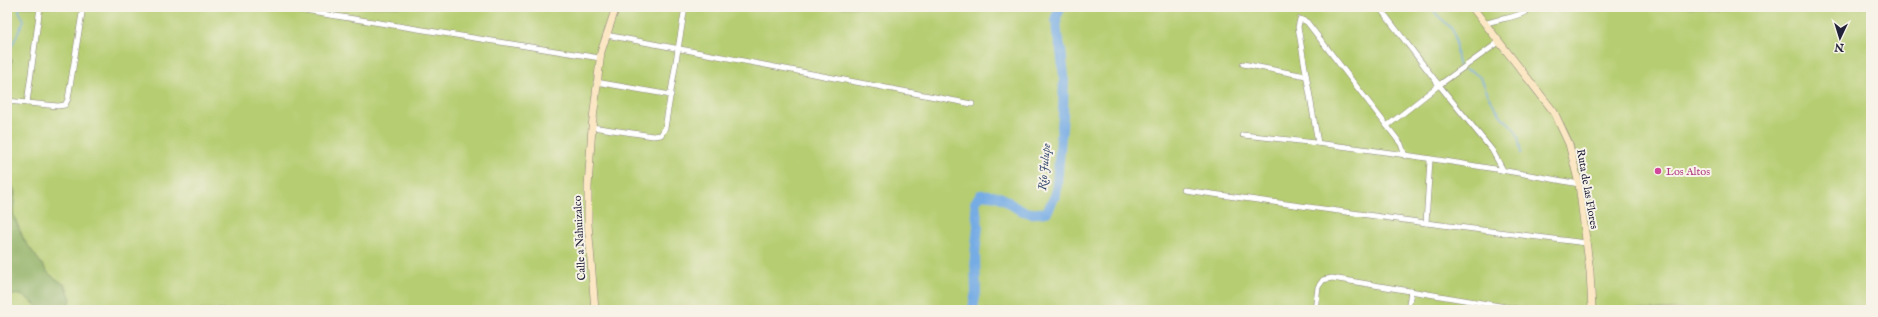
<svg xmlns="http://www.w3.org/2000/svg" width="1878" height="317" viewBox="0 0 1878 317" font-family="'IM FELL English',serif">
<rect width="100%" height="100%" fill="#f7f3e8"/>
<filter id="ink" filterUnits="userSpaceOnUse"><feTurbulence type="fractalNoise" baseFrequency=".025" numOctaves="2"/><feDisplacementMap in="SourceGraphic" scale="8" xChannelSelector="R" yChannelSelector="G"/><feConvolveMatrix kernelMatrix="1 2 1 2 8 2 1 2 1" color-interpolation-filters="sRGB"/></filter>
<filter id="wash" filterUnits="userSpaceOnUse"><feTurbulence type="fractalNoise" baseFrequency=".012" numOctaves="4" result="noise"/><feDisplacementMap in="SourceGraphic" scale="16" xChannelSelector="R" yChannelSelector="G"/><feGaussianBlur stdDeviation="0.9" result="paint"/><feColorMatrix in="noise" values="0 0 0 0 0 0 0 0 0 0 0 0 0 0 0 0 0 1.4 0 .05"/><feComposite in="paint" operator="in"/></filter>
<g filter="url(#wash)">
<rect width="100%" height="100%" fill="#f0dbba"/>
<rect fill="#b6cd71" stroke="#6c7856" x="7" y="7" width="1864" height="303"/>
<g fill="#90b063" stroke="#59694f">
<path d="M7 58 12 59 7 103Z"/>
<path d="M7 173 15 192 13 214 24 240 49 274 65 285 71 299 66 310C60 310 50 312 44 310 31 305 23 287 7 298Z"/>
</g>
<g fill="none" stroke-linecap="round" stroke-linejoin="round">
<g stroke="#76ace4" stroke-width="1.5">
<path d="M1432 7C1436 18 1448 22 1453 31 1458 43 1454 55 1459 66"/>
<path d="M7 63 10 50 24 20 19 11 20 7"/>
<path d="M1465 70 1473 72 1481 78 1490 99 1502 117 1513 127 1518 136 1521 154"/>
</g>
<path stroke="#76ace4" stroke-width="10" d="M975 310 973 308 976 292 975 254 978 226 975 203 980 195C1009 192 1008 210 1031 213 1036 214 1042 212 1047 212L1056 194 1063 115 1064 76 1061 50 1057 34 1056 17 1061 7"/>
</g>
</g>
<g filter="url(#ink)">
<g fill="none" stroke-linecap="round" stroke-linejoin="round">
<defs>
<g id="street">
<path d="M1379 7 1439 85 1492 150 1503 170"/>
<path d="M298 10 600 58"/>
<path d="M1485 24C1498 18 1513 19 1525 12V7"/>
<path d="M606 35 972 104"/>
<path d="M1243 64 1306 76"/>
<path d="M596 82 671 95"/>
<path d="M7 101 58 106 65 105 68 99 83 7"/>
<path d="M27 103 40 7"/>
<path d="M1387 126 1439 85 1499 42"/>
<path d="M592 127 653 136 661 135 665 128 685 7"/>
<path d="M1243 135C1355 146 1467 163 1579 184"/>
<path d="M1318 143 1298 27 1300 19 1307 22 1387 126 1401 144 1405 156"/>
<path d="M1184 190 1426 223 1586 243"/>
<path d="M1426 223 1430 160"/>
<path d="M1315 310 1318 287 1323 280 1332 278 1524 310"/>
<path d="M1408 310 1411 291"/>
</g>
<g id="secondary">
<path d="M1472 7 1554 112 1569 144 1579 184 1590 272 1592 310"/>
<path d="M595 310 588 224V187L592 127 601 52 616 7"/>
</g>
</defs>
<use href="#street" stroke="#897e7a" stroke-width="6"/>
<use href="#secondary" stroke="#897e7a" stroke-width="8"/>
<use href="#street" stroke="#fff" stroke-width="5"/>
<use href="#secondary" stroke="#fbe7c3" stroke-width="7"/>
</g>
</g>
<circle fill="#d1479c" stroke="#f7f3e8" stroke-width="1.5" cx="1658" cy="171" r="4"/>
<g text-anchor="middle" stroke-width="4" stroke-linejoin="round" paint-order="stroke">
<g font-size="11" fill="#b23c85" stroke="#f7f3e8" text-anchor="start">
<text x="1666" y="175">Los Altos</text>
</g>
<g font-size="11" fill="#22223b" stroke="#f7f3e8">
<text transform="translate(1588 189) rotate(80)" y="4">Ruta de las Flores</text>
<text transform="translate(579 238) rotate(-93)" y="4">Calle a Nahuizalco</text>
</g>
<g font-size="12" font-style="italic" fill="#3f5276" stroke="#f7f3e8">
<text transform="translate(1044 167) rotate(-85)" y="4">Río Julupe</text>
</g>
</g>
<rect width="1878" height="317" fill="none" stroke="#f7f3e8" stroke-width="24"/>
<g transform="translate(1840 38) rotate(184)" stroke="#f7f3e8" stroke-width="3" paint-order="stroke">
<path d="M0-3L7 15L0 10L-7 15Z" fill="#22223b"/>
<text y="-6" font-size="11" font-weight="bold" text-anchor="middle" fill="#22223b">N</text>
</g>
</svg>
